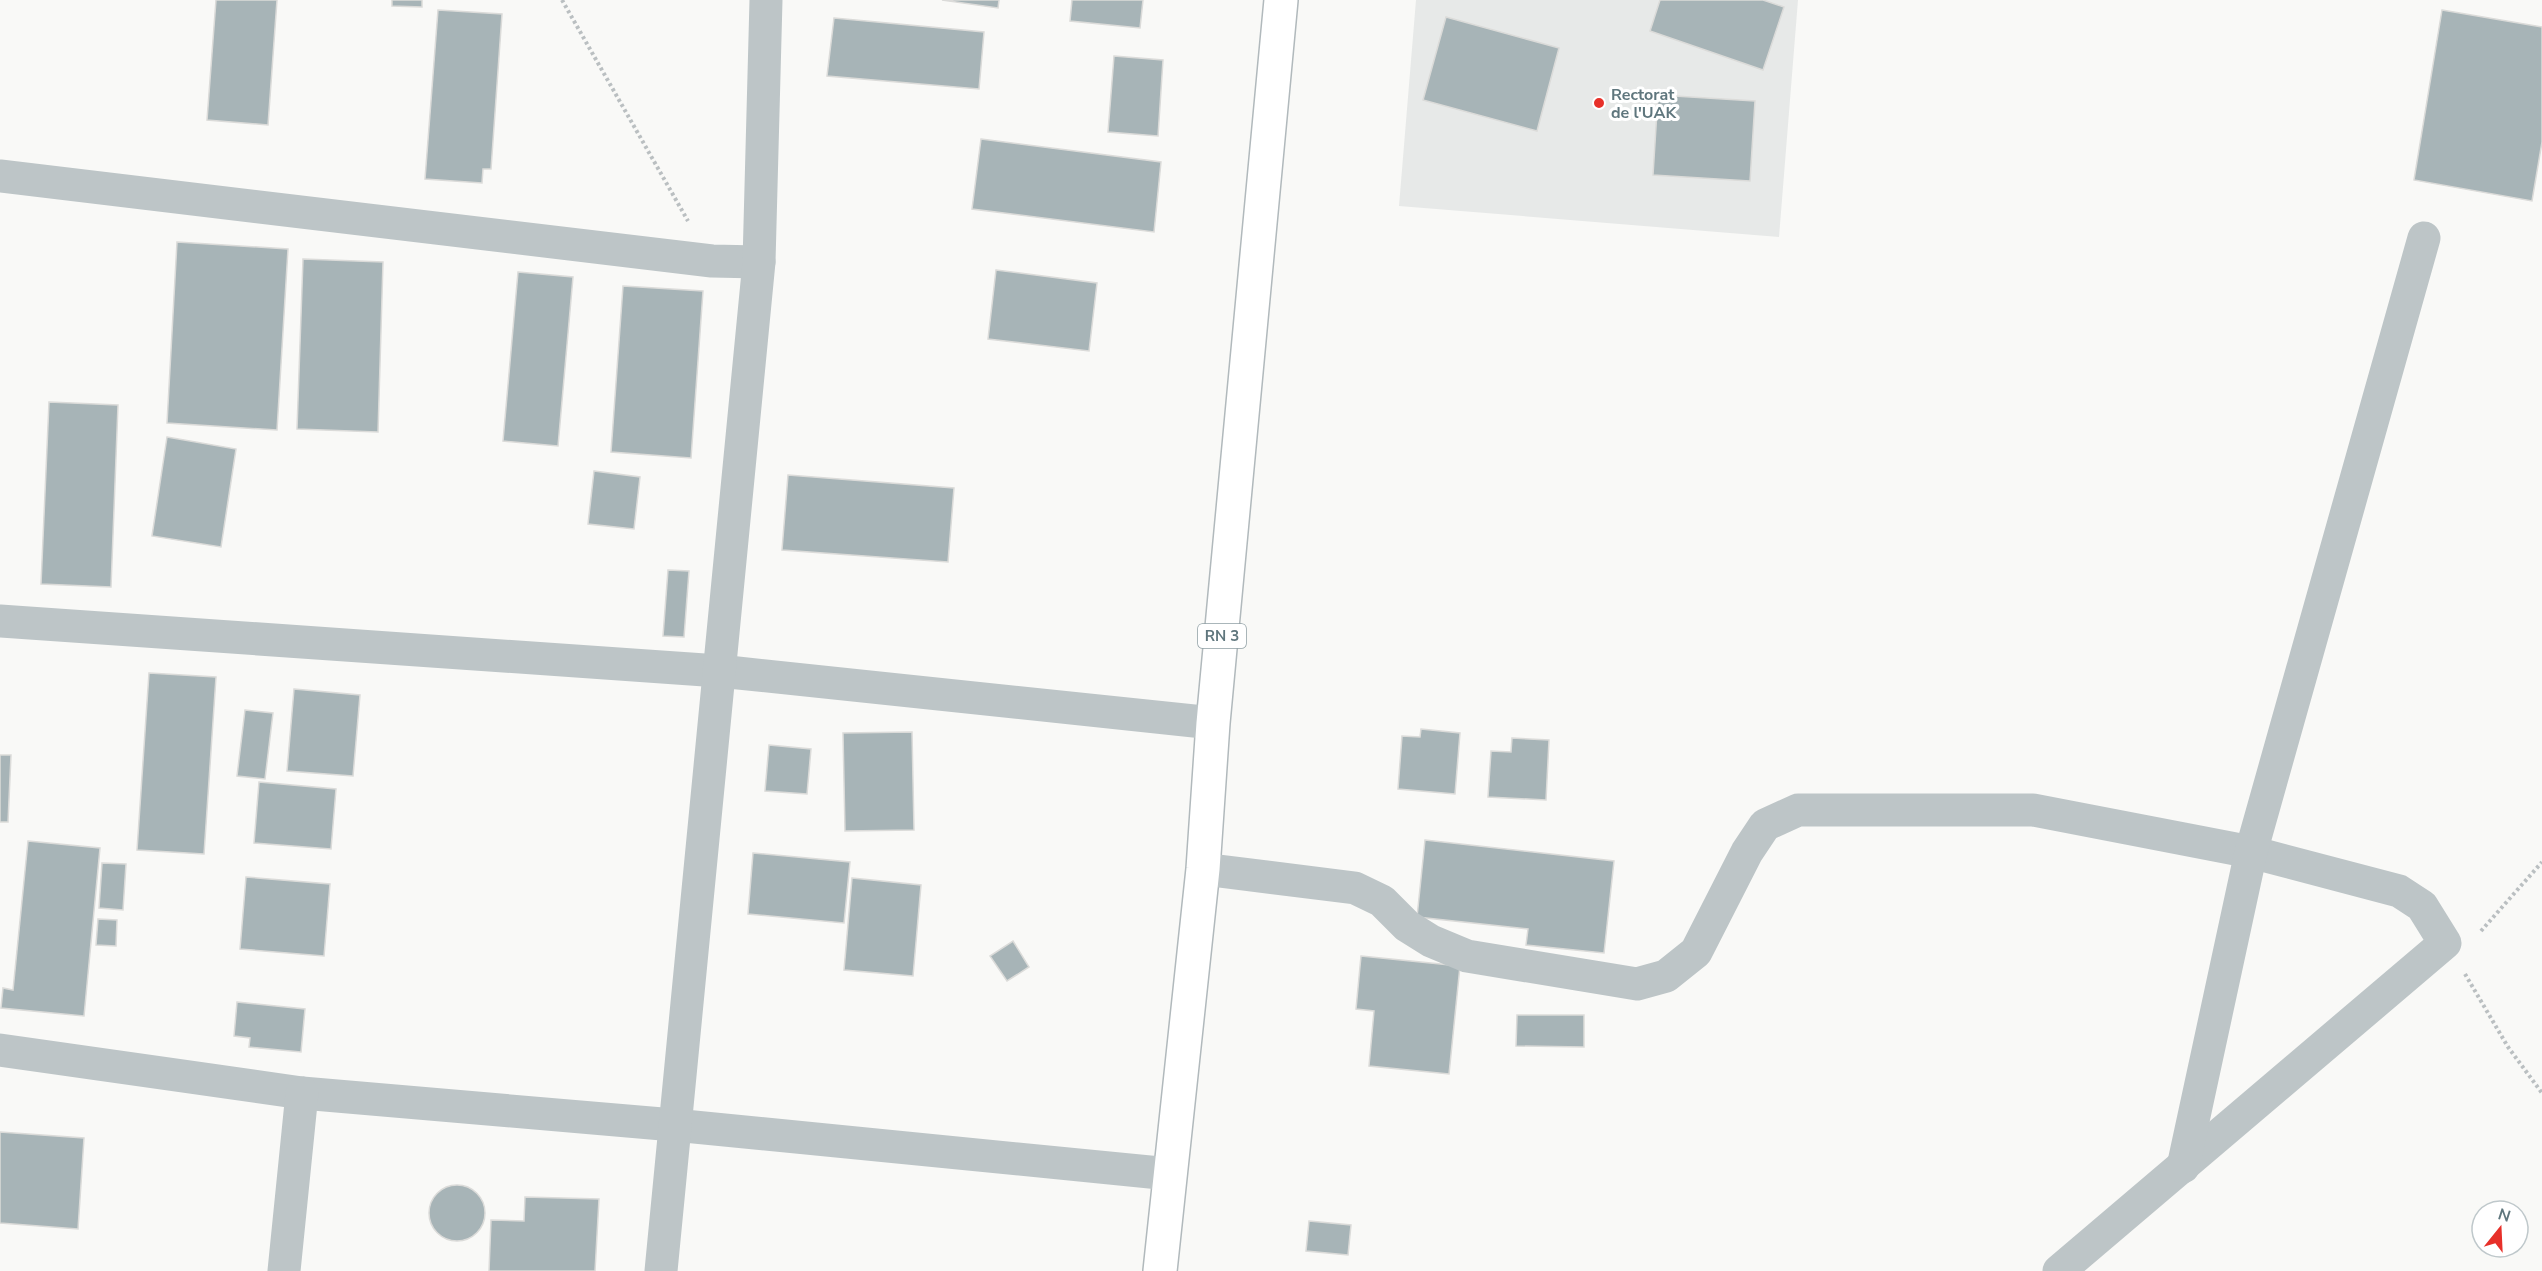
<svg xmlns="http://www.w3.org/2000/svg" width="2542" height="1271" viewBox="0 0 2542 1271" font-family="'Nunito Sans',sans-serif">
<rect width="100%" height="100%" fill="#f9f9f7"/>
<path fill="#e7e9e8" d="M1416 0H1798L1779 237 1399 206Z"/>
<g fill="#a7b4b7" stroke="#dbdbd9" stroke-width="1.5">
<path d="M216 0H277L268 125 207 120Z"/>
<path d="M392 0H422V7L392 6Z"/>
<path d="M942 0H999L998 8Z"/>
<path d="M1072 0H1143L1140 28 1070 21Z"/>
<path d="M1660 0H1763L1784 7 1763 70 1650 31Z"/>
<path d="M438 10 502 14 491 169H483L482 183 425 179Z"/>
<path d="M2442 10 2542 27V142L2532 201 2414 180Z"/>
<path d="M1446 17 1559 48 1537 131 1423 100Z"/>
<path d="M834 18 984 32 979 89 827 76Z"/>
<path d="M1114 56 1163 60 1158 136 1108 132Z"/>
<path d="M1658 95 1755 101 1750 181 1653 175Z"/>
<path d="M981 139 1161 162 1154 232 972 209Z"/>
<path d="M177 242 288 249 277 430 167 423Z"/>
<path d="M303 259 383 262 378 432 297 429Z"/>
<path d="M996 270 1097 283 1089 351 988 339Z"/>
<path d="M518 272 573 277 558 446 503 441Z"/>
<path d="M623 286 703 291 691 458 611 452Z"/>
<path d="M49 402 118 405 111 587 41 584Z"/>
<path d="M167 437 236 449 221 547 152 536Z"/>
<path d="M594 471 640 477 634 529 588 524Z"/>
<path d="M788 475 954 488 948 562 782 550Z"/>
<path d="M668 570 689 571 684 637 663 636Z"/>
<path d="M149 673 216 677 204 854 137 850Z"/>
<path d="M294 689 360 695 353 776 287 771Z"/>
<path d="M245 710 273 713 265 779 237 776Z"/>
<path d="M1421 729 1460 733 1455 794 1398 789 1402 736 1420 737Z"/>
<path d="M912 732 914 830 845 831 843 733Z"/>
<path d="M1512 738 1549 740 1546 800 1488 797 1491 751 1511 752Z"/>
<path d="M769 745 811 749 807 794 765 791Z"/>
<path d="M0 755H11L8 822H0Z"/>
<path d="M259 782 336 789 331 849 254 843Z"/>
<path d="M1425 840 1614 861 1604 953 1526 945 1528 929 1417 917Z"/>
<path d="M28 841 100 848 84 1016 1 1008 3 988 13 990Z"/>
<path d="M753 853 850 862 844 923 748 914Z"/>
<path d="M102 863 126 864 123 910 99 908Z"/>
<path d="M246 877 330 884 324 956 240 949Z"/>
<path d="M852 878 921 885 913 976 844 970Z"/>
<path d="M98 919 117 920 116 946 96 945Z"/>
<path d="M1013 941 1029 967 1007 981 990 956Z"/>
<path d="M1361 956 1460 966 1449 1074 1369 1066 1374 1011 1356 1009Z"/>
<path d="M237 1002 305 1009 301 1052 249 1047 250 1038 234 1036Z"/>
<path d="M1517 1015H1584V1047L1516 1046Z"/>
<path d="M0 1132 84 1138 78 1229 0 1223Z"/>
<circle cx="457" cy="1213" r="28"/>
<path d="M525 1197 599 1199 595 1271H489L491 1220 524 1221Z"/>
<path d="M1309 1221 1351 1225 1348 1255 1306 1251Z"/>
</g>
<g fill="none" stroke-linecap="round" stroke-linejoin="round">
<defs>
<path id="major" d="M1160 1271 1203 869 1213 723 1281 0"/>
</defs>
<use href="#major" stroke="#b1b9bc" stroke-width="36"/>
<g stroke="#babfc1" stroke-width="4" stroke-dasharray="3 3" stroke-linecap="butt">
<path d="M562 0 688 221"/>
<path d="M2481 931 2542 862"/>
<path d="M2465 974 2508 1047 2542 1093"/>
</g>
<g stroke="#bdc5c7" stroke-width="33">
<path d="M0 176 712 261 759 262"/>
<path d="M0 621 719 671 1213 723"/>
<path d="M1203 869 1355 888 1382 901 1407 926 1431 941 1467 956 1637 984 1666 976 1696 952 1747 852 1765 825 1798 810H2033L2251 852 2399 891 2422 906 2445 943 2059 1271"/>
<path d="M0 1050 302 1093 674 1125 1170 1174"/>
<path d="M2183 1167 2251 852 2424 238"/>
<path d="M284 1271 302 1093"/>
<path d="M661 1271 759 262 766 0"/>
</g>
<use href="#major" stroke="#fff" stroke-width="33"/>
</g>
<circle fill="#e73029" stroke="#fff" stroke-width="2" cx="1599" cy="103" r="6"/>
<g text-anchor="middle" stroke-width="6" stroke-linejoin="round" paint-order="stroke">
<rect fill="#fff" stroke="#8f9fa4" stroke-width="1.5" x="1198" y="624" width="48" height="24" rx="4.5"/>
<g font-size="15" font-weight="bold" fill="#5f767d">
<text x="1222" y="641">RN 3</text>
</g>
<g font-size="16" font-weight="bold" fill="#5f767d" stroke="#fff" text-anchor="start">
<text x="1611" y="100">Rectorat<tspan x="1611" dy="18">de l'UAK</tspan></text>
</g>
</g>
<g transform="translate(2500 1229) rotate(18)"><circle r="28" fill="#ffffff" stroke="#bfc8cb" stroke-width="1.5"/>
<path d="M0-4.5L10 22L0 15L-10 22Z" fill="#e73029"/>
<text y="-9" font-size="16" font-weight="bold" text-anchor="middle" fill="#5f767d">N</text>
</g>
</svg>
